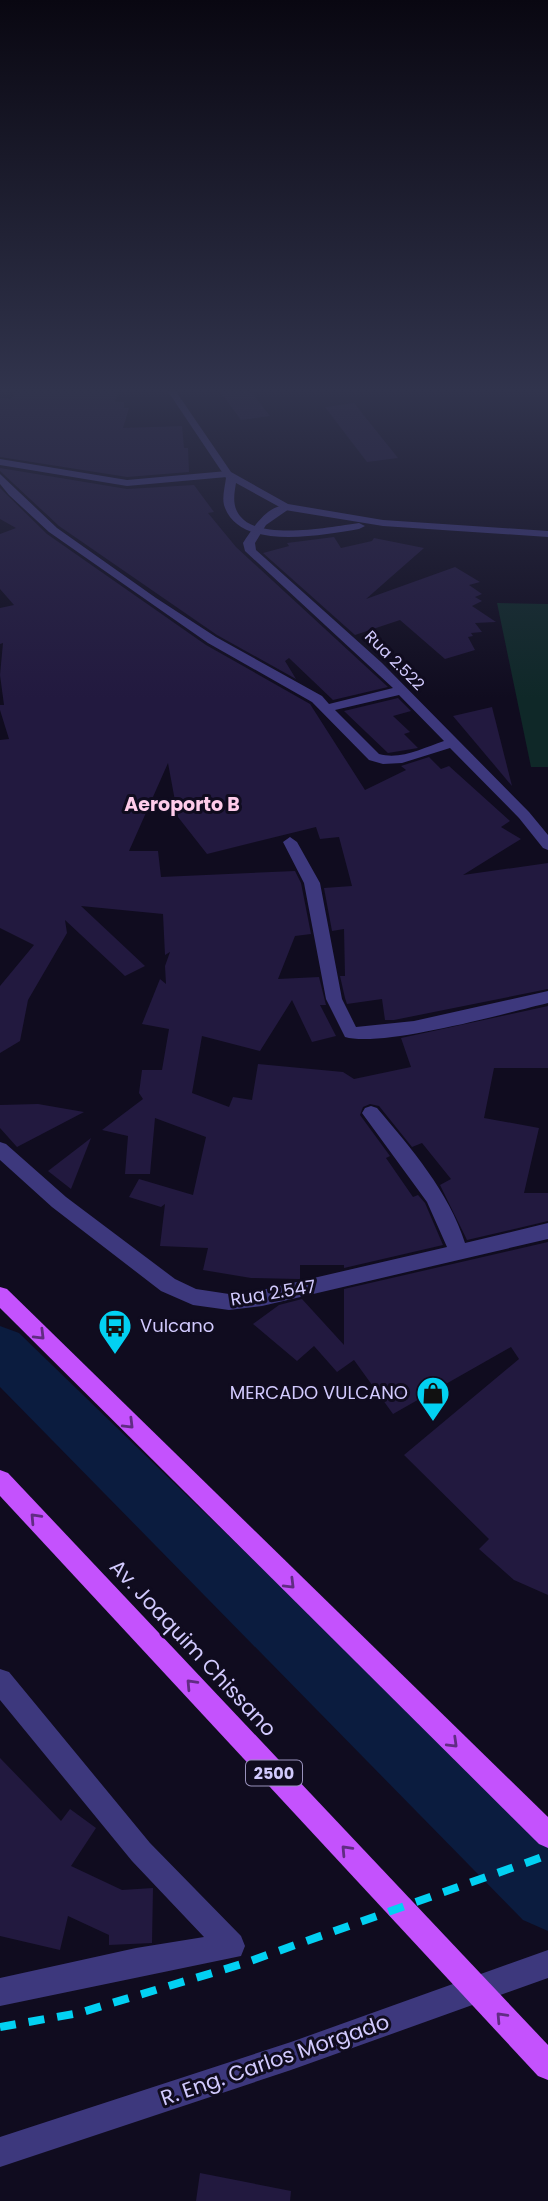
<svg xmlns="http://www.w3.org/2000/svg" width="548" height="2201" viewBox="0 0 548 2201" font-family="Poppins,sans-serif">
<rect width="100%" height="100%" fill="#100c1f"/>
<path fill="#0f2828" d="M497 603 548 604V767H531Z"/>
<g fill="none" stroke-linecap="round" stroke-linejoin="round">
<path fill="#0b1c3f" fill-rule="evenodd" d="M0 1326 19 1333 548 1845V1931L523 1920 0 1387Z"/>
</g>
<g fill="#22193f">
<path d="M18 390H114L113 393H118L115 402H124V408H129L123 428 182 426 184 448H188L189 472 127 477 0 457V398L10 399Z"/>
<path d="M219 390H250L270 416 241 420Z"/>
<path d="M354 403 398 458 367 462 325 407Z"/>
<path d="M0 468 127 489 194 485 214 512 208 513 236 547 388 687 333 700 289 658 285 661 296 679 217 635 59 526 0 471Z"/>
<path d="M0 488 47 534 206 645 310 704 365 790 406 770 401 766 429 757 441 769 449 766 510 821 501 827 521 839 463 875 548 863V989L394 1020H385L382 999 347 1004 345 998 340 976H345L344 929 332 931 324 888 352 886 339 837 320 839 316 827 207 854 178 817 168 763 129 851H158L161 877 295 871 301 883 311 934 295 936 278 979 319 977 326 1005H320L336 1036 312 1042 292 1000 260 1051 202 1036 192 1093 229 1107 233 1097 252 1100 258 1064 343 1072 354 1079 411 1067 401 1038 548 1006V1068H494L484 1118 539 1128 524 1193H548V1221L467 1240 440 1185 451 1179 422 1143 412 1147 379 1106 370 1104 363 1107 360 1115 390 1156 386 1158 413 1197 418 1195 425 1203 443 1245 344 1268V1265H300V1279H298L251 1278 203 1270 208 1248 160 1246 165 1204 161 1207 129 1197 139 1179 193 1195 206 1137 155 1118 150 1174H125L128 1136 102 1130 143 1099 139 1093 142 1070H162L169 1029 142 1024 160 979 166 984 165 966 170 952 165 955 163 914 81 906 145 966 125 976 65 920 67 933 28 1000 20 1041 0 1053V986L34 945 0 928V740L9 739 0 710V705H4L0 675 3 643 0 644V608L14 605 0 589V534L16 528 0 519Z"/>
<path d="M334 537 341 548 372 541 374 538 424 548 366 599 455 567 480 582 469 585 482 594 475 597 482 601 472 606 496 622 475 623 482 632 471 633 473 636 468 637 475 650 445 659 400 620 355 635 263 553 289 546 287 543Z"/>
<path d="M398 698 411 711 393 716 410 732 404 734 418 748 388 753 344 711Z"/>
<path d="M492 707 512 786 453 716Z"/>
<path d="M38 1104 84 1112 17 1147 0 1128V1105Z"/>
<path d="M91 1138 71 1189 48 1171Z"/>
<path d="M548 1242V1595L514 1580 479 1549 489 1539 404 1455 519 1359 511 1347 393 1414 354 1360 337 1372 314 1346 297 1361 253 1324 279 1305 302 1299 344 1345V1289Z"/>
<path d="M0 1758 61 1821 70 1809 96 1828 71 1866 122 1890 153 1888 152 1943 109 1945V1935L68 1916 60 1950 0 1936Z"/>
<path d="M200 2173 291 2191 290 2201H196Z"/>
</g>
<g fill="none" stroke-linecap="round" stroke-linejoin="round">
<g fill="#3d387d" fill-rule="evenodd">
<path d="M0 459 127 480 227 471 232 474 227 477 127 486 0 465Z"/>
<path d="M0 474 57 528 156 598 216 637 322 696 329 704 393 688 245 551 243 543C253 528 268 503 289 505V509L266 525 255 543 256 550 382 663 529 812 548 835V850L543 848 519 818 450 748 402 763 383 764 369 760 312 702 208 643 49 532 9 495 0 484ZM399 695 444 741C423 748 401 760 379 754L335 710Z"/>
<path d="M290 837 297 842 320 883 342 999 356 1027 414 1021 548 991V1003C507 1013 381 1048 345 1037L326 999 304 883 283 842Z"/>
<path d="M371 1106 377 1108C411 1148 449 1192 465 1243L548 1223V1239L262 1306 229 1310 193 1305 161 1291 52 1207 0 1160V1142L6 1144 66 1197 175 1279 196 1289 229 1294 262 1290 447 1247 427 1202 362 1113 365 1108Z"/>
<path d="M0 1669 9 1672 150 1843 241 1936 245 1946 241 1956 0 2006V1978L136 1948 204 1937 132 1861 0 1700Z"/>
</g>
<g fill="#3d387d" fill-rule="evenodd">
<path d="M167 390H175L231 472 288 504 383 520 548 531V537L383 526 285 510 236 483C234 495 232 506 240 516 259 541 331 527 359 523L365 526 359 529C322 535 238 552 224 505 222 497 225 486 226 478Z"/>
<path d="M548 1950V1978L291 2070 0 2167V2137L291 2042Z"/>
</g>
<g fill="#c452fd" fill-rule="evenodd">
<path d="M0 1287 7 1289 548 1817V1848L539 1844 0 1308Z"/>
<path d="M0 1470 8 1473 548 2045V2080L538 2076 0 1496Z"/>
</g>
<path stroke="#02d1f2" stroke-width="8" stroke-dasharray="16 13" stroke-linecap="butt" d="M0 2027 79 2013 242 1964 548 1855"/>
</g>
<defs><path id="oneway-chevron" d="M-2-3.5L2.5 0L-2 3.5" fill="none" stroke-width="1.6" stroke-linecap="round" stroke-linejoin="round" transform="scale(1.75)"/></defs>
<g stroke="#612c83">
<use href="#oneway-chevron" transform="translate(40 1335) rotate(45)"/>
<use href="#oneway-chevron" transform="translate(129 1424) rotate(45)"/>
<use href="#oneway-chevron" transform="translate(35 1518) rotate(-133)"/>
<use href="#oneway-chevron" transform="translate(290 1584) rotate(45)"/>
<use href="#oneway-chevron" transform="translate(191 1684) rotate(-133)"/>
<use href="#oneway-chevron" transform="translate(453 1743) rotate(44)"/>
<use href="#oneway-chevron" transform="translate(346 1850) rotate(-133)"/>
<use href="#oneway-chevron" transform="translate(501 2017) rotate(-133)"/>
</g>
<linearGradient id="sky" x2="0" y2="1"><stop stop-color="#090711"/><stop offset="0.56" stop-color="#31344d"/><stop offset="1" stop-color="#31344d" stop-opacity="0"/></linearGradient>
<rect width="548" height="698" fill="url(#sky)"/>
<defs>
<symbol id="bus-pin" viewBox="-11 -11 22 30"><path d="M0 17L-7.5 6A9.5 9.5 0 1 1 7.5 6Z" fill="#02d1f2" stroke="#100c1f"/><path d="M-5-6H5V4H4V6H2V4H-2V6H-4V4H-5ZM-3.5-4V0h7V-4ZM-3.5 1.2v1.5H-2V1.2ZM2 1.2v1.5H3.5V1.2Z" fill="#111"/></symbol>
<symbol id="shop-pin" viewBox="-11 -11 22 30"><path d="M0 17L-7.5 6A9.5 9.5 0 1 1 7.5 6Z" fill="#02d1f2" stroke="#100c1f"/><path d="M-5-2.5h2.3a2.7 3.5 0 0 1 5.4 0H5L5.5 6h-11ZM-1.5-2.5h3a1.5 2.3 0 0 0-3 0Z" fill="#111"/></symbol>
</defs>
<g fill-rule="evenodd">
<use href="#bus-pin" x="96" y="1307" width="38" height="52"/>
<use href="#shop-pin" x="414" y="1374" width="38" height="52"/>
</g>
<g text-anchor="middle" stroke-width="6" stroke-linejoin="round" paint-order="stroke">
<g font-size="16" fill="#d2cafe" stroke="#100c1f">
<text transform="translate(395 660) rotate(45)" y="6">Rua 2.522</text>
</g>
<rect fill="#100c1f" stroke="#9891bb" stroke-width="2" x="246" y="1760.5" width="56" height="25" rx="5"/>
<g font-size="16" font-weight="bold" fill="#d2cafe">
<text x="274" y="1779">2500</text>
</g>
<g font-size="18" fill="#d2cafe" stroke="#100c1f">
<text transform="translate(273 1293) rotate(-9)" y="6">Rua 2.547</text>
</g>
<g font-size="18" fill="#d2cafe" stroke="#100c1f" text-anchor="start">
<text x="140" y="1332">Vulcano</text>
<text x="408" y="1399" text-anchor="end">MERCADO VULCANO</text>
</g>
<g font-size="19" font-weight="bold" fill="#ffccea" stroke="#100c1f">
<text x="182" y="811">Aeroporto B</text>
</g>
<g font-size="21" fill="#d2cafe" stroke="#100c1f">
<text transform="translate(193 1648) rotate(47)" y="7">Av. Joaquim Chissano</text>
<text transform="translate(275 2060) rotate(-19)" y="7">R. Eng. Carlos Morgado</text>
</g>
</g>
</svg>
